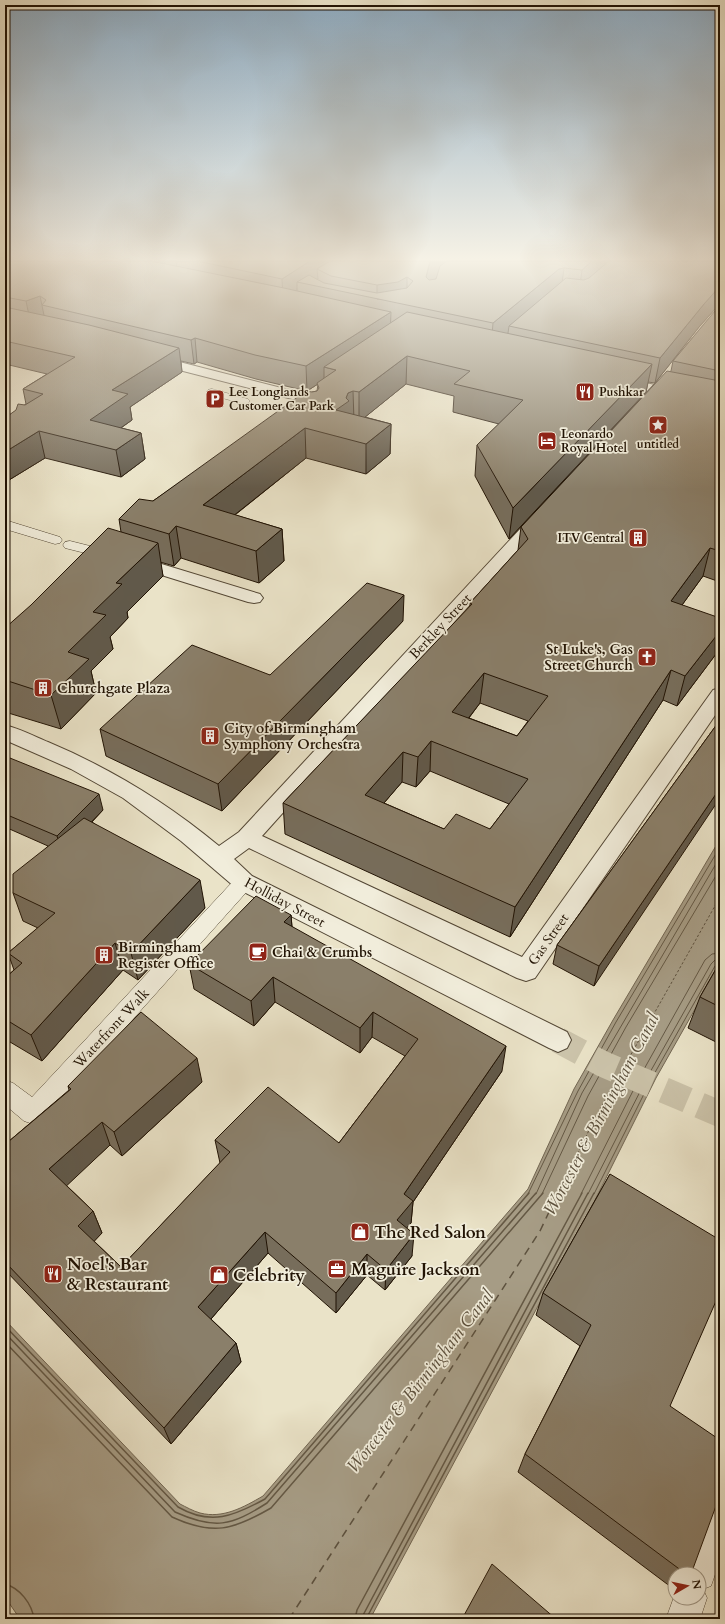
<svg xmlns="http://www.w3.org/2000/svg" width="725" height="1624" viewBox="0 0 725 1624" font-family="Cardo,serif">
<rect width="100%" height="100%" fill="#eae3c8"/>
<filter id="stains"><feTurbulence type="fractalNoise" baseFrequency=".005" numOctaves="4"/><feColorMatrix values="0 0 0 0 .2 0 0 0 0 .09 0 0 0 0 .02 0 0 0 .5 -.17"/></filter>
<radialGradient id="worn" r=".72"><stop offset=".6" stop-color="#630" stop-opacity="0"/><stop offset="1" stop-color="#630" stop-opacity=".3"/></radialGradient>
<path fill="#a69c85" stroke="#716551" d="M720 839V965L656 1078 596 1198 370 1619H20L5 1597V1320L180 1504C186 1507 193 1511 200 1513 223 1519 244 1507 263 1496L528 1189 574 1089 613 1020Z"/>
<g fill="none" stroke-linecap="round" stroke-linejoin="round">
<g stroke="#645844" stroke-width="1">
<path d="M528 1194 578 1091 616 1022 720 847"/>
<path d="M536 1194 582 1093 720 857"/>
<path d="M542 1194 588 1096 626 1027 720 869"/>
<path d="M581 1194 643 1071 705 960 712 954 720 953"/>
<path d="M588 1194 649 1074 711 964 715 960 720 959"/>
<path d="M594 1194 653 1076 715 966 718 964"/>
</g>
<g stroke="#645844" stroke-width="1.5">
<path d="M5 1326 178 1507C211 1526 234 1516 265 1499L529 1193"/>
<path d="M5 1333 175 1512C215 1530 231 1526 267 1503L536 1193"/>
<path d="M5 1342 172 1517C213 1536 233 1530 271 1508L543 1193"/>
<path d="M5 1584C20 1588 32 1604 34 1619"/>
<path d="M355 1619 357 1610 582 1193"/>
<path d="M361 1619 588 1193"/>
<path d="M366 1619 594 1193"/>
</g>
<path stroke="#5d513e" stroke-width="1" stroke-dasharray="2.5 2" stroke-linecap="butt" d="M558 1194 595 1118 720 897"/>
<path stroke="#5d513e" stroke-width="1.5" stroke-dasharray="8 6" stroke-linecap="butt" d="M289 1619 540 1231 558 1193"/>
<path stroke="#ccc4ab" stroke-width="26" stroke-dasharray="26 13" stroke-linecap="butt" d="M558 1040 603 1064 720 1114"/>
<defs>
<g id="lane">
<path d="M212 389 248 399 250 401 248 403 244 404 208 394 206 392 208 390Z"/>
<path d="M5 520 60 537 62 540 60 543 55 544 5 529Z"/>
<path d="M70 541 106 550 108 553 106 556 101 557 65 548 63 545 65 542Z"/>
<path d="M244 874 251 877 254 882 251 887 42 1121 33 1124 24 1121 5 1105V1080L13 1083 32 1097 237 877Z"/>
<path d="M720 1498V1560L711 1586 703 1589 707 1598 700 1619H666L675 1594V1598H699V1574H683L709 1503Z"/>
</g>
<g id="street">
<path d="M152 355 313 396 315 399 313 402 308 403 148 362 146 359 148 356Z"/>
<path d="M618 377 720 399V407L613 384 611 381 613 378Z"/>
<path d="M540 512 546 514 548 517 546 520 262 836 522 957 713 690 720 688V708L535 978 526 981 517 978 249 848 234 859 252 876 567 1032 571 1040 567 1048 558 1052 549 1048 236 888 181 841 123 798 71 769 5 740V725C20 729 34 736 48 742 110 768 167 803 219 846L239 832 534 514Z"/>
<path d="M132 555 260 594 263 598 260 602 254 603 248 602 126 564 124 560 126 556Z"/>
</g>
</defs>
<use href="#lane" stroke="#534735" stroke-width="1"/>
<use href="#street" stroke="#534735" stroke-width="2"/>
<use href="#lane" fill="#f1eddb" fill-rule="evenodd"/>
<use href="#street" fill="#f1eddb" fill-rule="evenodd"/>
</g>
<g fill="#776d5b" stroke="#211304" fill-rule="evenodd">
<path d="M5 261H720V582L703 576 682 605 719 650 677 706 663 700 510 937 285 834 283 803 470 607V603L518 550 521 527 655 383 648 382 646 392 509 539 475 476 477 445 499 424 453 412 454 396 406 384 365 417 391 424 390 454 366 474 306 458 235 515 282 529 284 561 259 583 181 558 174 566 160 562 163 576 127 612 128 618 110 637 113 649 91 671 96 693 61 729 5 712V628L121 532 119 519 153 501 312 392 317 391 318 384 307 391 256 379 197 362 194 364 181 361 182 372 130 407 132 420 121 428 141 433 145 459 121 477 45 458 9 480 5 479V418L26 404 23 389 47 374 5 364ZM715 309H717L673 361 671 371 655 383 699 327ZM480 703 528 721 517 736 469 718ZM430 771 509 804 490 829H444L384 803 402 782 416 787Z"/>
<path d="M403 621 222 811 106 756 100 729 270 675Z"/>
<path d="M720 720 594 986 553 964 557 945Z"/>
<path d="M5 756 103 810 92 822 205 908 138 980 123 970 42 1061 5 1039V978L14 970 8 953 38 928 23 921 13 893 48 846 5 827Z"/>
<path d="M291 915 292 927 502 1071 413 1202 411 1223 406 1228 412 1256 385 1290 367 1275 336 1313 268 1253 211 1319 236 1343 241 1362 171 1444 5 1270V1138L8 1142 69 1090 68 1086 202 1082 122 1156 110 1145 66 1185 93 1211 102 1233 94 1241 121 1267 220 1163 215 1140 339 1143 405 1056 372 1037 360 1053 275 1002 254 1026 194 989 189 964Z"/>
<path d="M720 962V1044L688 1028 700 997Z"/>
<path d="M610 1174 670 1406 691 1574H675V1590L518 1472 525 1454 580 1346 536 1315 543 1293Z"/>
</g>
<g fill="#61594a" stroke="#211304">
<path d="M158 261H176L177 270 160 275Z"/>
<path d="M310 261H345L317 269 318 279 297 282V292L283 301 282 279Z"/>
<path d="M458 261 429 284 426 277 430 262Z"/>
<path d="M592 261H614L579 292 582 270Z"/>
<path d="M564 268 561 291 509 326 508 333 491 347 493 323 559 269Z"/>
<path d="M407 277V300L377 299V285Z"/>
<path d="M720 286V308L715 309 699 327 655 383 660 358 704 304Z"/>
<path d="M40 296 45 320 31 325 26 301Z"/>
<path d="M391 312 390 336 336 370 324 367V380L307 391 306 366Z"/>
<path d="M195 338 197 362 194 364 191 340Z"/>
<path d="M179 348 182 372 130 407 132 420 96 445 90 420 112 390Z"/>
<path d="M407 356 406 384 359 422V392Z"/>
<path d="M652 364 646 392 509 539 513 508Z"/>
<path d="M353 391 354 421 336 410 346 398 348 393Z"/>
<path d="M391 424 390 454 366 474V444Z"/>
<path d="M305 428 306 458 208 536 203 505Z"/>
<path d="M39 431 45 458 9 480 5 464V452Z"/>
<path d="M141 433 145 459 121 477 116 450Z"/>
<path d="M176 526 181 558 174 566 169 534Z"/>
<path d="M282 529 284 561 259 583 256 551Z"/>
<path d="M158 543 163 576 127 612 128 618 110 637 113 649 91 671 96 693 61 729 51 695 68 652 93 612 116 583Z"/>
<path d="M710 548 703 576 664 630 671 601Z"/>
<path d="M404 595 403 621 222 811 218 784Z"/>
<path d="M720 631V648L719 650 677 706 685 676Z"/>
<path d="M671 670 663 700 510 937 515 907Z"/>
<path d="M484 673 480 703 450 742 452 712Z"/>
<path d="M431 741 430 771 416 787 418 757Z"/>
<path d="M403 752 402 782 365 825V795Z"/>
<path d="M720 788V798L594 986 599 966Z"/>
<path d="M99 794 103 810 62 852 57 836Z"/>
<path d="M200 880 205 908 138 980 131 953Z"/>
<path d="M291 915 293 941 284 922Z"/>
<path d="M115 943 123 970 42 1061 31 1035Z"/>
<path d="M273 977 275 1002 254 1026 251 1001Z"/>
<path d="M373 1012 372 1037 360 1053V1028Z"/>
<path d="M506 1046 502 1071 413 1202 411 1223 395 1242 397 1220 404 1194Z"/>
<path d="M197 1058 202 1082 122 1156 114 1132Z"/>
<path d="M102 1122 110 1145 60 1192 49 1169Z"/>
<path d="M93 1211 102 1233 88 1248 78 1226Z"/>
<path d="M265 1232 268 1253 204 1327 198 1307Z"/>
<path d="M414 1234 412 1256 385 1290 386 1270Z"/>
<path d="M367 1254V1275L336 1313V1293Z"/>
<path d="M236 1343 241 1362 171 1444 164 1428Z"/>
</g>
<g fill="#8a7f6a" stroke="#211304" fill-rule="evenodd">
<path d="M5 261H151L284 288 391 312 306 366 255 355 195 338 191 340 42 305 46 300 40 296 26 301 5 297Z"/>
<path d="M197 261H310L282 279Z"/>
<path d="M330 261H430L426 277 429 280 436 279 440 266 447 261H592L582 270 564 268 559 269 493 323 297 282 309 275 324 283 377 293 407 288 413 281 407 277 398 282 377 285 331 276 317 269Z"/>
<path d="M609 261H720V286L704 304 660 358 509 326 566 278 584 280 589 278Z"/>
<path d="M720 305V371L673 361Z"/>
<path d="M5 307 89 325 179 348 112 390 128 394 90 420 141 433 116 450 39 431 5 452V418L16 410 18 404 25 405 43 394 23 389 75 357 5 341Z"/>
<path d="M407 312 652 364 513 508 477 445 523 400 454 384 470 371 407 356 359 392 353 391 348 393 346 398 349 401 336 410 391 424 366 444 305 428 203 505 282 529 256 551 176 526 169 534 119 519 139 499 153 501 306 391 312 392 317 391 319 388 317 383 336 370 324 367Z"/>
<path d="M667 371 720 381V551L710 548 671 601 720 618V631L685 676 671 670 515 907 283 803 472 604 470 603 528 539 521 527ZM484 673 548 696 517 736 452 712ZM431 741 528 779 490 829 456 814 444 829 365 795 403 752 418 757Z"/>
<path d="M108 528 158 543 116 583 122 584 93 612 106 615 68 652 89 659 51 695 5 680V666L7 665 5 663V628L31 605Z"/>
<path d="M367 583 404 595 218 784 100 729 192 645 270 675Z"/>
<path d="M720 720V788L599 966 557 945Z"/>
<path d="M5 756 99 794 57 836 5 814Z"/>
<path d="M84 818 200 880 131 953 115 943 31 1035 5 1019V978L22 963 8 953 55 913 13 893V874Z"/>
<path d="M256 896 291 915 284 922 506 1046 404 1194 413 1201 397 1220 414 1234 386 1270 367 1254 336 1293 265 1232 198 1307 236 1343 164 1428 5 1262V1138L8 1142 71 1089 68 1086 141 1012 197 1058 114 1132 102 1122 49 1169 93 1211 78 1226 121 1267 230 1152 215 1140 268 1087 339 1143 418 1039 373 1012 360 1028 273 977 251 1001 189 964Z"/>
<path d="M720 962V1007L700 997Z"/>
<path d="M610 1174 720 1240V1292L670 1406 720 1440V1495L691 1574H686L525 1454 591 1325 543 1293Z"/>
<path d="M492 1564 556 1619H462Z"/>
</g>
<linearGradient id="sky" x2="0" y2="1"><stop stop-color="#8daac0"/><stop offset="0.53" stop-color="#f6f2e6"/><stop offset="1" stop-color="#f6f2e6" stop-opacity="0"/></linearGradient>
<rect width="725" height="489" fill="url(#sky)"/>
<defs>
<symbol id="restaurant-square" viewBox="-11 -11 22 22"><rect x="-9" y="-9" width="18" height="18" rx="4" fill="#8f2418" stroke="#f1eddb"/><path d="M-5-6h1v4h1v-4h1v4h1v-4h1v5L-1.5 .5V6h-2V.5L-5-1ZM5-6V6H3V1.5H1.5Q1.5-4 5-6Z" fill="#fff"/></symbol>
<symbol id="parking-square" viewBox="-11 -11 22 22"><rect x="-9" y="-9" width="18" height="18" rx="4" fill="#8f2418" stroke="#f1eddb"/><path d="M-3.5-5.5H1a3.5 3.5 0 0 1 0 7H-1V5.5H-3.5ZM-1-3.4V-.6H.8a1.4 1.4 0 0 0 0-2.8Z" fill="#fff"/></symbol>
<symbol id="sight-square" viewBox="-11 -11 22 22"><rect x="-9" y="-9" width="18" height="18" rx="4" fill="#8f2418" stroke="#f1eddb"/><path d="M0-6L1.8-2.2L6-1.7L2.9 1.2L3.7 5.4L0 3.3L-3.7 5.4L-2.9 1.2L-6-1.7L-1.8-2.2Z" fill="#fff"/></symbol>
<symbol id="hotel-square" viewBox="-11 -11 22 22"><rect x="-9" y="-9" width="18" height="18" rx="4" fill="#8f2418" stroke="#f1eddb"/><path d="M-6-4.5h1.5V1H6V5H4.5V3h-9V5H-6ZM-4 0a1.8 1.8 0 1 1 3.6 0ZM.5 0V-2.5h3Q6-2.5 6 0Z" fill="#fff"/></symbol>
<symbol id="building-square" viewBox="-11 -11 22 22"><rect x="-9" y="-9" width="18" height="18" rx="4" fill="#8f2418" stroke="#f1eddb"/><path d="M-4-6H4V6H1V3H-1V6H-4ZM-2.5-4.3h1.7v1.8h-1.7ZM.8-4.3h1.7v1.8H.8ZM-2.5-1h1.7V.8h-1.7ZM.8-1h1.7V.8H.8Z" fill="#fff"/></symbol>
<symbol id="church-square" viewBox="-11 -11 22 22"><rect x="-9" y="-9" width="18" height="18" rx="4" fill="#8f2418" stroke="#f1eddb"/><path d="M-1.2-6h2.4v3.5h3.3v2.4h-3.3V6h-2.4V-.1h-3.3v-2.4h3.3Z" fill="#fff"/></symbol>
<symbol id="cafe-square" viewBox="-11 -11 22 22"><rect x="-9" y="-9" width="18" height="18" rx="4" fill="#8f2418" stroke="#f1eddb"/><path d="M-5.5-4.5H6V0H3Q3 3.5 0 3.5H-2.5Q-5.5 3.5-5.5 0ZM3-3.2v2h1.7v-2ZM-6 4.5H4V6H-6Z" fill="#fff"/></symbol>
<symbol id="shop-square" viewBox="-11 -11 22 22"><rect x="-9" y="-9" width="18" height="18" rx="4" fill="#8f2418" stroke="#f1eddb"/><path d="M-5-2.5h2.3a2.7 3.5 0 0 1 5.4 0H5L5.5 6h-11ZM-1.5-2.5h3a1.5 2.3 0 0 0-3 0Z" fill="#fff"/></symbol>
<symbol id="office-square" viewBox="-11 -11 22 22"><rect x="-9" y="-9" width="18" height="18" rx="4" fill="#8f2418" stroke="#f1eddb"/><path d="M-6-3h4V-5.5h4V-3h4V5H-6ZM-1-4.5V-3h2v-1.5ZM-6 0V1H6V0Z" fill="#fff"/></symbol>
</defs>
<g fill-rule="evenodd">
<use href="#restaurant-square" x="574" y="381" width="22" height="22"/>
<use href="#parking-square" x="204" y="388" width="22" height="22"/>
<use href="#sight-square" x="647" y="414" width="22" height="22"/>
<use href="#hotel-square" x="536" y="430" width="22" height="22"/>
<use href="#building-square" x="627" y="527" width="22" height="22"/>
<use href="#church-square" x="636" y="646" width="22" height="22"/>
<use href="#building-square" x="32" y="677" width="22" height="22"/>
<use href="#building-square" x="199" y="725" width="22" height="22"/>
<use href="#cafe-square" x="247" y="941" width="22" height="22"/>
<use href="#building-square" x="93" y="944" width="22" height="22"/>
<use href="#shop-square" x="349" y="1221" width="22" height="22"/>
<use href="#office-square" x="326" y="1258" width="22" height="22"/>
<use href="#restaurant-square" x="42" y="1263" width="22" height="22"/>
<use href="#shop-square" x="208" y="1264" width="22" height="22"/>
</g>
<g text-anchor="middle" stroke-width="3.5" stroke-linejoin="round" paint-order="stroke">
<g font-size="12" font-weight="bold" fill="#211304" stroke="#f1eddb" text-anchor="start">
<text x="229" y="396">Lee Longlands<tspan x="229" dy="14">Customer Car Park</tspan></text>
<text x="599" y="396">Pushkar</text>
<text x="561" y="438">Leonardo<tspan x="561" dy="14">Royal Hotel</tspan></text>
<text x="658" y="448" text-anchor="middle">untitled</text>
<text x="624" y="542" text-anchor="end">ITV Central</text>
</g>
<g font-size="14" fill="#211304" stroke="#f1eddb">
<text transform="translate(440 626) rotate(-47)" y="5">Berkley Street</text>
<text transform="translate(285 902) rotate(28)" y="5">Holliday Street</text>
<text transform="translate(548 939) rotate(-55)" y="5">Gas Street</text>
<text transform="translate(111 1028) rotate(-47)" y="5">Waterfront Walk</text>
</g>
<g font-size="14" font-weight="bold" fill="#211304" stroke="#f1eddb" text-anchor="start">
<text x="633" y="654" text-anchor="end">St Luke's, Gas<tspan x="633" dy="16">Street Church</tspan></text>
<text x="57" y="693">Churchgate Plaza</text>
<text x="224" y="733">City of Birmingham<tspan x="224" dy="16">Symphony Orchestra</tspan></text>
<text x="118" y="952">Birmingham<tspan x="118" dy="16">Register Office</tspan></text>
<text x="272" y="957">Chai &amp; Crumbs</text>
</g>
<g font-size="17" font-weight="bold" fill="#211304" stroke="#f1eddb" text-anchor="start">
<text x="374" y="1238">The Red Salon</text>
<text x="67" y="1270">Noel's Bar<tspan x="67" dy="20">&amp; Restaurant</tspan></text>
<text x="351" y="1275">Maguire Jackson</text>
<text x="233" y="1281">Celebrity</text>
</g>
<g font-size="18" font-style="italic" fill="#5d513e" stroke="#f1eddb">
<text transform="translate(601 1114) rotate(-62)" y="6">Worcester &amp; Birmingham Canal</text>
<text transform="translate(420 1381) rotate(-52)" y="6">Worcester &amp; Birmingham Canal</text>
</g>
</g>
<rect width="725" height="1624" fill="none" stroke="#eae3c8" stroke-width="20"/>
<rect x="6" y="6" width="713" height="1612" fill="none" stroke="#211304" stroke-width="2"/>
<rect x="10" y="10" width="705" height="1604" fill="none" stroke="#211304"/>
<g transform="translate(687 1586) rotate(81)"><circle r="19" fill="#f1eddb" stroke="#9e9685"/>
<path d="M0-3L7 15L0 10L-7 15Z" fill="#8f2418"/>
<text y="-6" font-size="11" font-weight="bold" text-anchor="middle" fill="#211304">N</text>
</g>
<rect width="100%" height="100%" filter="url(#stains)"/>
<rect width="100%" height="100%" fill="url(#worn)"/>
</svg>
